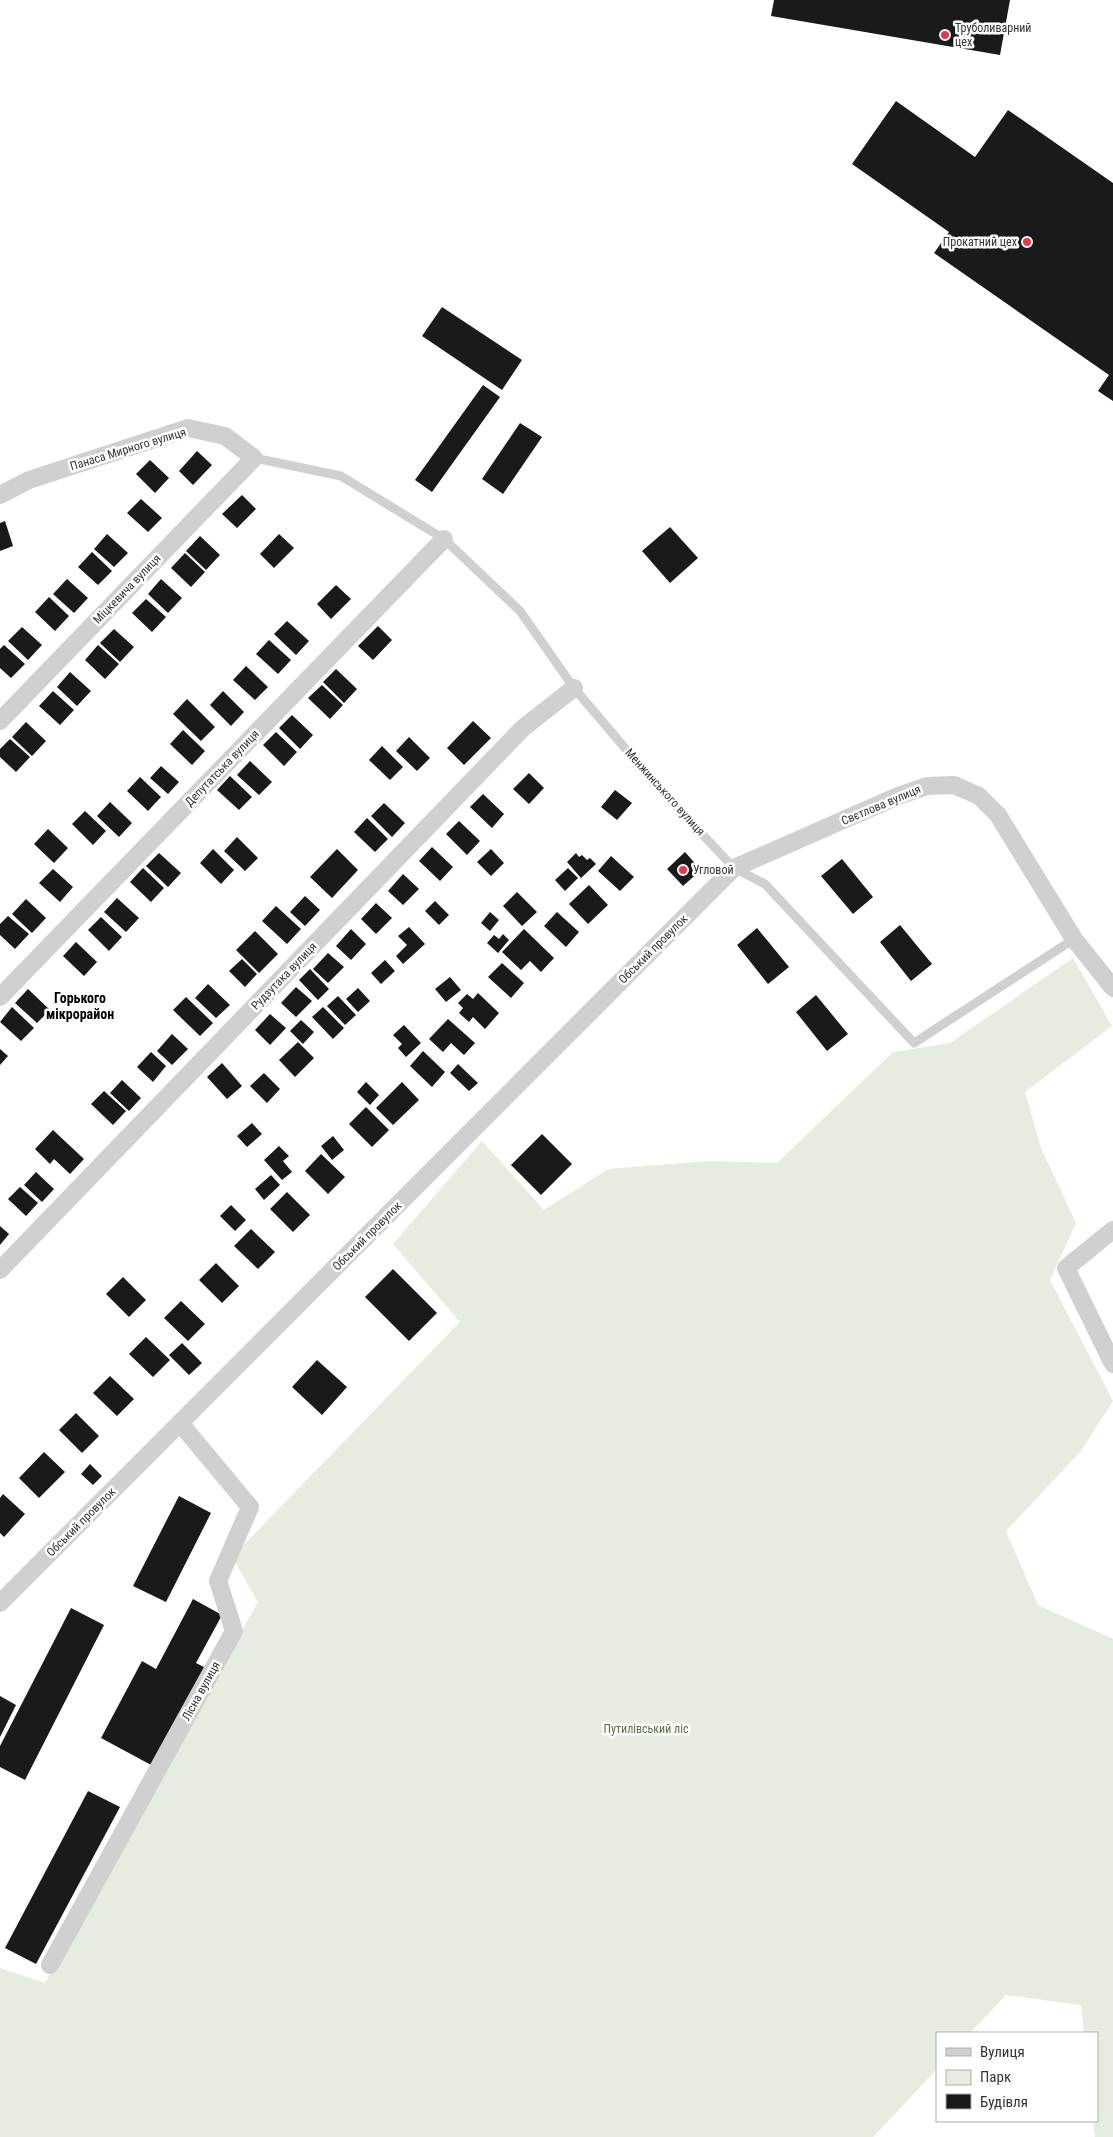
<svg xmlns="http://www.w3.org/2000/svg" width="1113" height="2137" viewBox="0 0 1113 2137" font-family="'Roboto Condensed',sans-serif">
<rect width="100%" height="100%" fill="#fff"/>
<path fill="#e6ecdf" d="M1073 958 1112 1026 1025 1092 1041 1148 1076 1223 1050 1280 1113 1401 1081 1451 1006 1531 1038 1605 1113 1639V2137H1095L1093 2121H1097V2033H1084L1081 2005 1006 1995 970 2033H937V2069L873 2137H0V1968L45 1983 258 1602 232 1557 460 1322 393 1244 482 1141 544 1210 608 1169 708 1161 777 1163 893 1052 950 1043Z"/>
<g fill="#1a1a1a">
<path d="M774 0H1010L1000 55 771 16Z"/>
<path d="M896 101 975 157 1008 110 1113 183V401L1098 391 1109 375 934 253 949 232 852 164Z"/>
<path d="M442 307 522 360 502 390 422 336Z"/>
<path d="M483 385 500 397 432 492 415 480Z"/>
<path d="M520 423 542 437 503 494 482 479Z"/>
<path d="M197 451 212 465 193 485 179 471Z"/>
<path d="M150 460 169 478 155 493 136 474Z"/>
<path d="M242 495 256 509 237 528 222 514Z"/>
<path d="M141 499 162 518 148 532 127 513Z"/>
<path d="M5 521 13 546 0 551V523Z"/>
<path d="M670 527 698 558 670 583 642 551Z"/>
<path d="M107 534 128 553 114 567 94 549Z"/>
<path d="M279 534 294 548 274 568 260 554Z"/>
<path d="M200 536 220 555 206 570 186 551Z"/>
<path d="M92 552 112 571 98 585 78 567Z"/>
<path d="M185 553 205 572 191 587 171 568Z"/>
<path d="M67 579 88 598 74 613 53 594Z"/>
<path d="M161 579 182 598 168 613 148 594Z"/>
<path d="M336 585 351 599 331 619 317 604Z"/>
<path d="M49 597 69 616 55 631 35 612Z"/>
<path d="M146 599 166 617 152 632 132 613Z"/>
<path d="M287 621 309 641 296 655 274 634Z"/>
<path d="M378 626 392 640 373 660 358 646Z"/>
<path d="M22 627 42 645 28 660 8 641Z"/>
<path d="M114 629 134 647 120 662 100 643Z"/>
<path d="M269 640 291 660 278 674 256 654Z"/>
<path d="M4 645 25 664 11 678 0 668V649Z"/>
<path d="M98 645 119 664 105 679 85 660Z"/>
<path d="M246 666 268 687 255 700 233 680Z"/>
<path d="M336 669 357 689 344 703 323 682Z"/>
<path d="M70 672 91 691 77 706 57 687Z"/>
<path d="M322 685 343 705 330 719 308 698Z"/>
<path d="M53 691 74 710 60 725 39 706Z"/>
<path d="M223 691 244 712 231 726 210 705Z"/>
<path d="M187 699 215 727 201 741 173 714Z"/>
<path d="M292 715 313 735 300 749 279 728Z"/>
<path d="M473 721 491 738 464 765 447 748Z"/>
<path d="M26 722 46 741 32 756 12 737Z"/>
<path d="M183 730 205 751 192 765 170 744Z"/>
<path d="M276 732 297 752 284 766 263 745Z"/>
<path d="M409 737 430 758 417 771 396 751Z"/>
<path d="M10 739 30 757 16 772 0 757V749Z"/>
<path d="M382 746 403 767 390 780 369 760Z"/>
<path d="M250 761 272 782 259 795 237 775Z"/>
<path d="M161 766 179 782 168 794 150 778Z"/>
<path d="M529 773 544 788 529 804 513 789Z"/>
<path d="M230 776 252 797 239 810 217 790Z"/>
<path d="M140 777 161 797 148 811 127 791Z"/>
<path d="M615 790 632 803 617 820 601 807Z"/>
<path d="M483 794 504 814 492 828 470 807Z"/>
<path d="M110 802 132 823 119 837 97 816Z"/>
<path d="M384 803 405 823 392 837 371 816Z"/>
<path d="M85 811 106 831 93 845 72 824Z"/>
<path d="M367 818 388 839 375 852 354 832Z"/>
<path d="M459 821 480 841 467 855 446 834Z"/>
<path d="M48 829 68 848 54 863 34 844Z"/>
<path d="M237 837 258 858 245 871 224 851Z"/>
<path d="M432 847 453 867 440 881 419 861Z"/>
<path d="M213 849 234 870 221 884 200 863Z"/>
<path d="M337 849 358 870 332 898 310 877Z"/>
<path d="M491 849 504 863 491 876 477 862Z"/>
<path d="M685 852 701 870 683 886 667 869Z"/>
<path d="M159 853 181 873 168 887 146 866Z"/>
<path d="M576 853 579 857 582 855 587 860 590 858 596 864 581 878 567 862Z"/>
<path d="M611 856 634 877 620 891 598 871Z"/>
<path d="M842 859 873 897 853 914 821 876Z"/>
<path d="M143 868 164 888 151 902 130 882Z"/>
<path d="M568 868 578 878 565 891 555 880Z"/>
<path d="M53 869 73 887 60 902 39 883Z"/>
<path d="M403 874 419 889 403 905 388 891Z"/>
<path d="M589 885 608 905 588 924 569 904Z"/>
<path d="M517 892 537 912 522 926 503 906Z"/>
<path d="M305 896 320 910 305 926 290 912Z"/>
<path d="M117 898 139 918 126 932 104 912Z"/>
<path d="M26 899 46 918 32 933 12 914Z"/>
<path d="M435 901 449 915 439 925 425 911Z"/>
<path d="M376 903 392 918 376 934 361 919Z"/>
<path d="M276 906 301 929 287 944 262 921Z"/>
<path d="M490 912 499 920 490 931 481 923Z"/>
<path d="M557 912 579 932 566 947 544 926Z"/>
<path d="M8 916 29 934 15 949 0 935V924Z"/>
<path d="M101 917 122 937 109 951 88 930Z"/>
<path d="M900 925 932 964 911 981 880 942Z"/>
<path d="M409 927 425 944 403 964 396 956 407 945 398 936Z"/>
<path d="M757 928 789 967 768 984 737 945Z"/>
<path d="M351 929 366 944 351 960 336 946Z"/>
<path d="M524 929 554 958 541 972 530 961 521 970 502 952Z"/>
<path d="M255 931 278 954 259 973 236 950Z"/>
<path d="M503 934 509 940 498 953 487 943 494 935 499 939Z"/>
<path d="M76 942 97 962 84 976 63 956Z"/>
<path d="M328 953 344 967 328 983 313 969Z"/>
<path d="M242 959 257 974 245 987 229 971Z"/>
<path d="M385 960 395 971 381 984 371 973Z"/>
<path d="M502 963 524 983 511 998 488 977Z"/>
<path d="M310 969 329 989 318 1000 299 980Z"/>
<path d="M450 977 461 990 446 1002 435 989Z"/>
<path d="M208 984 230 1005 216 1018 195 998Z"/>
<path d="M296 987 312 1001 296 1017 281 1003Z"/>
<path d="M358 988 370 1001 358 1012 346 999Z"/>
<path d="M28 989 50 1010 37 1023 15 1003Z"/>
<path d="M478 993 499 1013 485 1029 473 1017 469 1022 459 1013 463 1008 458 1003 467 994 473 999Z"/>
<path d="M816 995 848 1034 827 1051 796 1012Z"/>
<path d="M338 996 356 1015 345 1025 327 1006Z"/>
<path d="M186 997 213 1023 200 1036 173 1010Z"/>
<path d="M12 1007 34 1028 21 1041 0 1022Z"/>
<path d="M323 1007 344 1028 333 1039 312 1017Z"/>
<path d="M270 1014 286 1028 270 1045 255 1030Z"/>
<path d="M448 1019 475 1043 464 1055 451 1043 443 1052 429 1039Z"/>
<path d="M301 1020 314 1032 303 1044 290 1031Z"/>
<path d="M404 1025 421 1043 406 1057 398 1048 402 1044 393 1035Z"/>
<path d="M172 1034 188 1049 172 1065 157 1051Z"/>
<path d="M298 1042 314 1058 295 1077 279 1060Z"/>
<path d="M0 1049 8 1056 0 1065Z"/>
<path d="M423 1051 445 1072 432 1087 410 1066Z"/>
<path d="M151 1052 166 1066 153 1082 137 1067Z"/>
<path d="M222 1063 242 1086 227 1099 207 1077Z"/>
<path d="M458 1064 478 1083 469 1091 450 1073Z"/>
<path d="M264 1073 280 1089 267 1103 250 1086Z"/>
<path d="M122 1080 141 1098 129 1111 110 1093Z"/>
<path d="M366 1082 379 1095 370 1105 357 1092Z"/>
<path d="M402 1082 419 1100 393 1125 376 1108Z"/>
<path d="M104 1091 126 1111 113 1125 91 1104Z"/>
<path d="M366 1107 389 1130 372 1147 349 1124Z"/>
<path d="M252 1123 262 1134 247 1147 237 1136Z"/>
<path d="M53 1130 84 1159 70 1174 54 1159 50 1164 35 1149Z"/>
<path d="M542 1134 572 1164 541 1195 511 1165Z"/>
<path d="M333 1136 344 1150 332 1160 321 1146Z"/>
<path d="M279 1146 289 1156 283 1161 292 1172 282 1180 264 1160Z"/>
<path d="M321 1154 345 1177 328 1194 305 1171Z"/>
<path d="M36 1172 54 1189 42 1202 24 1185Z"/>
<path d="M271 1175 280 1185 264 1200 255 1189Z"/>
<path d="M20 1187 38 1203 26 1216 8 1199Z"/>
<path d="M287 1192 310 1215 293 1232 270 1209Z"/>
<path d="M231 1205 246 1220 235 1231 220 1216Z"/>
<path d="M0 1226 9 1234 0 1245Z"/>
<path d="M251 1229 275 1252 258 1269 234 1246Z"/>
<path d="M216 1263 239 1286 222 1303 199 1280Z"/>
<path d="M393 1269 437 1313 409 1341 365 1297Z"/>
<path d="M123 1277 146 1300 129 1317 106 1294Z"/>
<path d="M181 1301 205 1324 188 1341 164 1318Z"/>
<path d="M146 1337 170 1360 153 1377 129 1354Z"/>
<path d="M182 1343 202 1363 189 1375 169 1355Z"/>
<path d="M317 1360 347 1387 322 1415 292 1387Z"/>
<path d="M110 1376 134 1399 117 1416 93 1393Z"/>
<path d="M76 1413 99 1436 82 1453 59 1430Z"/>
<path d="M44 1452 65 1472 39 1498 19 1478Z"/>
<path d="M90 1464 102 1476 93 1485 81 1474Z"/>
<path d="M3 1494 25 1514 4 1537 0 1533V1498Z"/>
<path d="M179 1496 211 1513 166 1602 133 1586Z"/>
<path d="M193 1599 222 1615 196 1663 206 1668 153 1766 101 1738 142 1661 156 1669Z"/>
<path d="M71 1608 104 1625 25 1780 0 1767V1746Z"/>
<path d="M0 1696 16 1705 0 1737Z"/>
<path d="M88 1791 120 1807 36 1964 5 1948Z"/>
</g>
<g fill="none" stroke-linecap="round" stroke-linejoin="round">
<path stroke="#d0d0d0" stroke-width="9" d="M254 458 341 476 444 539 520 611 574 688 658 787 734 868 765 884 914 1043 1074 939"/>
<g stroke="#d0d0d0" stroke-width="18">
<path d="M0 495 29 480 188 428 225 436 254 458 0 721"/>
<path d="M0 997 444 539"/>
<path d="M1113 1230 1066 1268 1113 1364"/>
<path d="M0 1270 523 728 574 688"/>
<path d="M0 1603 734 868 898 796 927 786 954 785 979 796 998 815 1074 939 1113 988"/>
<path d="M50 1965 234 1631 218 1581 250 1507 180 1423"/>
</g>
</g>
<g fill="#e63946" stroke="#fff" stroke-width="2">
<circle cx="945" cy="35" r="5"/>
<circle cx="1027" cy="242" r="5"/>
<circle cx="683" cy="870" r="5"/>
</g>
<g text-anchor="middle" stroke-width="5" stroke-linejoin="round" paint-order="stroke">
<g font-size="12" fill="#333" stroke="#fff" text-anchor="start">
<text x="955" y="32">Труболиварний<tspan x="955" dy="14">цех</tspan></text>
<text x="1017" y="246" text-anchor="end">Прокатний цех</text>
<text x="693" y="874">Угловой</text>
</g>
<g font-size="12" fill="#333" stroke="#fff">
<text transform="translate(128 449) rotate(-17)" y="4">Панаса Мирного вулиця</text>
<text transform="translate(127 589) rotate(-46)" y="4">Міцкевича вулиця</text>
<text transform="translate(222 768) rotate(-46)" y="4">Депутатська вулиця</text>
<text transform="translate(665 792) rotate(48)" y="4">Менжинського вулиця</text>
<text transform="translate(881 805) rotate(-23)" y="4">Свєтлова вулиця</text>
<text transform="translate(653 949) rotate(-45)" y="4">Обський провулок</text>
<text transform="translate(284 976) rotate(-46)" y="4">Рудзутака вулиця</text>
<text transform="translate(367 1236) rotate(-45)" y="4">Обський провулок</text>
<text transform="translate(81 1522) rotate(-45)" y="4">Обський провулок</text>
<text transform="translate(201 1691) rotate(-61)" y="4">Лісна вулиця</text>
</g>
<g font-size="12" fill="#56703f" stroke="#fff">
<text x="646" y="1733">Путилівський ліс</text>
</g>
<g font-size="14" font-weight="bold" fill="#000" stroke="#fff">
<text x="80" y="1003">Горького<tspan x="80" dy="16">мікрорайон</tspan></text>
</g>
</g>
<rect x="936" y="2032" width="162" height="90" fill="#ffffff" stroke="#adadad"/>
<rect x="946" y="2048" width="25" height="8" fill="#d0d0d0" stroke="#adadad"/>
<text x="980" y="2057" font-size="15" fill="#333333">Вулиця</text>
<rect x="946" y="2070" width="25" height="15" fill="#e6ecdf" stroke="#adadad"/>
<text x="980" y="2082" font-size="15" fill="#333333">Парк</text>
<rect x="946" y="2094" width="25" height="15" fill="#1a1a1a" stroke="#adadad"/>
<text x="980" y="2107" font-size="15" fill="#333333">Будівля</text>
</svg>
